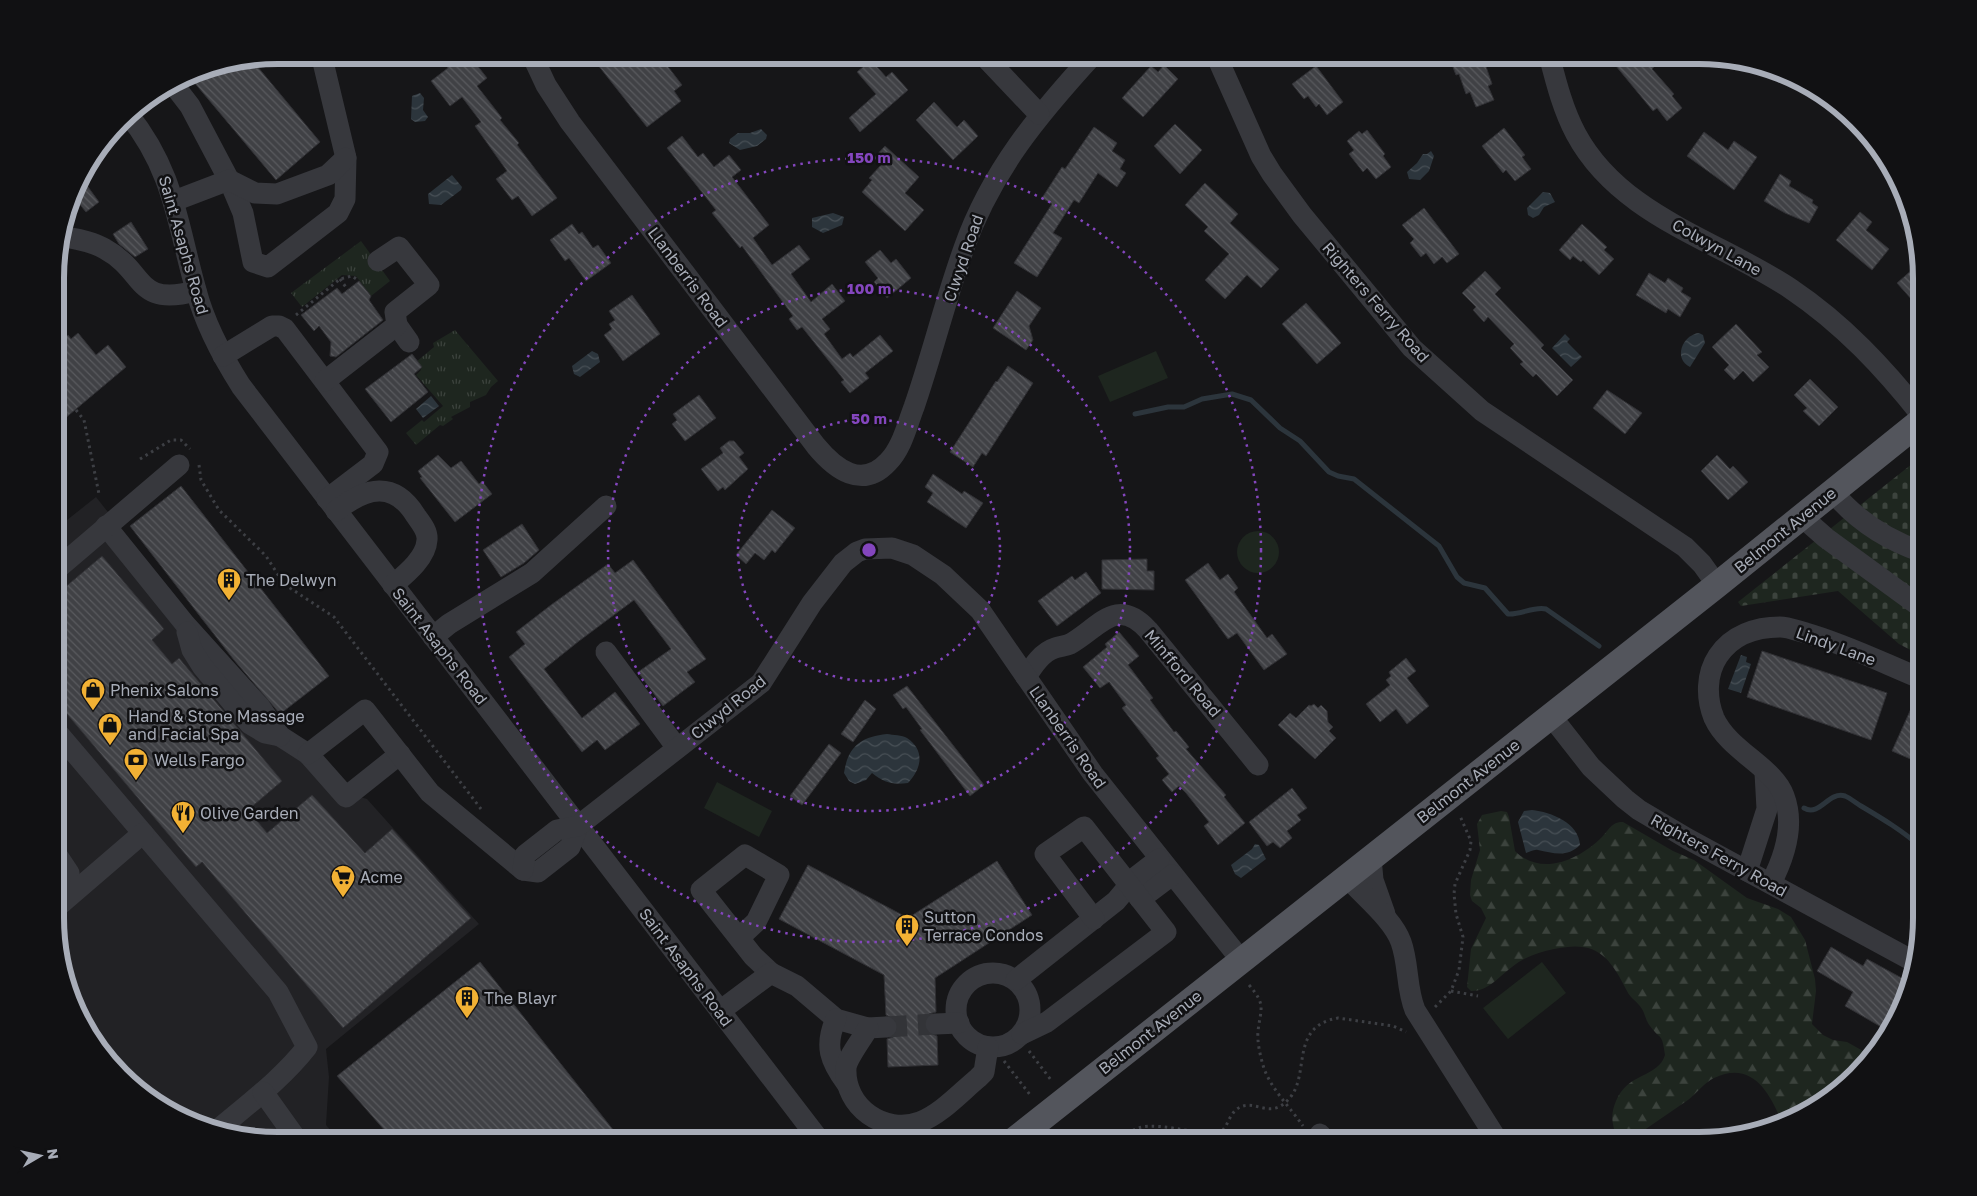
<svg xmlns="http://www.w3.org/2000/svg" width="1977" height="1196" viewBox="0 0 1977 1196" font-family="'Golos Text',sans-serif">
<defs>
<pattern id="forest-firs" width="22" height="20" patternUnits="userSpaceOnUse" patternTransform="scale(1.25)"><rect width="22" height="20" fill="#1e261f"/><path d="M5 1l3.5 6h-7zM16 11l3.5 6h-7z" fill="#3c433d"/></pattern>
<pattern id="cemetery-stones" width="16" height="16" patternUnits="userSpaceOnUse" patternTransform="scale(1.25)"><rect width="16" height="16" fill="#1e261f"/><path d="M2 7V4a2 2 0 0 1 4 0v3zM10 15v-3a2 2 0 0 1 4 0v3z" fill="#3c433d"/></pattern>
<pattern id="park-tufts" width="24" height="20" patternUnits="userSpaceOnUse" patternTransform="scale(1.25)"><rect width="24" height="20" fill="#1e261f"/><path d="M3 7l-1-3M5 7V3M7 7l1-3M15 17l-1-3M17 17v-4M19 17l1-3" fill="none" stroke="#3c433d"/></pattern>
<pattern id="water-waves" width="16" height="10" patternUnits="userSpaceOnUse" patternTransform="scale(1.25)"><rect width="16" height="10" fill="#2c353c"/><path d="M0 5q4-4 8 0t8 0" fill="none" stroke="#485056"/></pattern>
<pattern id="building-back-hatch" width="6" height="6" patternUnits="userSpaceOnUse" patternTransform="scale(1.25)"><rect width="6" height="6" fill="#404145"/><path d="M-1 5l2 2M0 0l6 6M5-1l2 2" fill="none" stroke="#595a5e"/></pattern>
</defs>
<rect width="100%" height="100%" fill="#161618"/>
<path fill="#222225" d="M96 497 326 787 367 799 479 924 326 1049 329 1077 326 1125 340 1141H277L220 1133 166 1111 92 1042 57 947V528Z"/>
<g fill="#1e261f">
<path d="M1156 351 1168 378 1110 402 1098 376Z"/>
<circle cx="1258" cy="552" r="21"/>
<path d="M717 782 772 811 759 837 704 808Z"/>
<path d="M1542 962 1566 993 1508 1039 1483 1008Z"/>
</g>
<path fill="url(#forest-firs)" d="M1501 811 1507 812 1509 817 1515 851C1541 877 1579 860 1602 837 1609 830 1611 822 1623 822L1673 851 1694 860 1747 898 1778 909 1791 917 1805 940 1815 979 1816 991 1812 1024 1823 1035 1833 1040 1847 1042 1872 1056 1857 1076 1811 1111 1781 1120C1769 1091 1751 1060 1714 1078 1704 1083 1697 1093 1688 1100 1671 1112 1654 1123 1637 1135L1628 1139 1617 1138C1612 1124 1610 1115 1616 1101 1628 1072 1658 1078 1665 1055 1662 1032 1661 1041 1650 1026 1646 1021 1645 1014 1642 1009 1638 1002 1630 998 1627 991 1609 955 1596 940 1554 949 1539 952 1524 957 1512 967 1498 977 1489 991 1471 991L1467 987 1471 949 1486 918 1481 908 1472 901 1470 895 1471 880 1480 850 1477 824 1482 815Z"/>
<path fill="url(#cemetery-stones)" d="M1922 456V656L1899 644 1838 591 1741 606 1738 602Z"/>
<g fill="url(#park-tufts)">
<path d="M361 241 390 281 371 296 356 276 342 275 302 307 291 293Z"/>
<path d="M455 330 498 381 491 387 486 395 470 402V407L451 417 453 419 443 426 440 425 416 445 406 433 422 420 424 422 443 406 416 375 421 370 416 362 434 347 433 343Z"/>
</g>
<g fill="url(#water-waves)">
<path d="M420 93 424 98 423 110 428 117 425 121 415 122 411 119 412 96Z"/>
<path d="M761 129 767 135 766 139 757 146 740 150 729 143 730 139 738 133H750Z"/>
<path d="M1431 151 1434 156 1429 171 1420 180 1409 179 1407 172 1417 163 1423 154H1427Z"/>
<path d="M452 175 462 187 461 190 441 205 429 204 428 194Z"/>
<path d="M1543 192 1550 193 1555 202 1544 207 1539 215 1533 218 1528 215 1527 208Z"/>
<path d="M833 213 844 217 842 225 823 233 812 227V218Z"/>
<path d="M1699 333 1703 335 1705 343 1690 367C1673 359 1682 335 1699 333Z"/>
<path d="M1565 334 1570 339 1567 342 1582 357 1571 367 1552 348Z"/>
<path d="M592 351 598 354 600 362 580 377 574 374 572 366Z"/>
<path d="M431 396 439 406 423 418 416 409Z"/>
<path d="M1741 655 1747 657 1746 662 1751 664 1741 693 1728 689Z"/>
<path d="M887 734C893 735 902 735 907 738 926 751 921 769 908 783 892 785 885 783 872 773L866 780 855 784 849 781 844 773C848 746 861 737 887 734Z"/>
<path d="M1532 810C1551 812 1579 823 1580 845 1567 858 1553 853 1538 850 1534 849 1530 852 1526 853L1518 822 1524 811Z"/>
<path d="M1255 844 1259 845 1266 859 1241 878 1235 874 1231 865 1252 849Z"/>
</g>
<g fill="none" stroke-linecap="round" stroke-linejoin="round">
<g stroke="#2c353c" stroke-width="5">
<path d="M1135 414 1168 407H1184L1202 399 1232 394 1251 400 1280 428 1300 441 1329 472 1338 476 1354 479 1439 546 1457 577 1464 583 1485 588 1508 614C1521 615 1534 606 1546 609L1599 646"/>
<path d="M1804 808C1820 817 1828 791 1845 796 1850 798 1856 803 1861 806 1883 819 1903 831 1922 848"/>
</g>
</g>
<g fill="url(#building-back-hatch)" stroke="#303034">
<path d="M438 55H469L487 78 477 86 502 118 500 120 519 143 517 145 557 198 532 216 518 196 512 200 496 179 507 171 475 126 481 122 462 97 450 106 431 81 448 68Z"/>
<path d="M590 55H659L682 85 674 91 681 101 647 127Z"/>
<path d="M1472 55H1482L1492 84 1488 86 1494 100 1476 107 1470 92 1466 94 1459 74 1456 75 1451 62Z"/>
<path d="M1628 55H1666L1652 69 1674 94 1672 96 1682 108 1667 121 1657 108 1653 111 1616 66Z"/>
<path d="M252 60 320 142 276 180 188 75 193 72Z"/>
<path d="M871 60 886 77 892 72 908 90 860 132 849 118 876 94 857 72Z"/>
<path d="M1164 65 1178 79 1143 117 1122 98 1151 66 1158 72Z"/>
<path d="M1316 66 1343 102 1327 115 1319 104 1316 107 1308 96 1304 99 1292 84Z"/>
<path d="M934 102 957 127 964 120 978 136 953 160 916 120Z"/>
<path d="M1175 124 1202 150 1180 174 1154 146Z"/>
<path d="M1094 127 1117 143 1112 151 1125 160 1120 169 1126 173 1117 187 1098 173 1079 203 1074 200 1053 233 1062 238 1037 277 1014 263 1052 204 1042 198 1062 167 1065 169Z"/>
<path d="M1504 128 1525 155 1522 157 1531 169 1515 181 1506 170 1503 173 1482 146Z"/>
<path d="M1367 130 1385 154 1383 156 1391 167 1376 179 1367 168 1363 172 1349 154 1354 150 1347 141 1359 131 1362 134Z"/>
<path d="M1704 132 1728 150 1734 141 1757 157 1734 190 1687 156Z"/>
<path d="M682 136 698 157 703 153 714 167 729 155 741 170 732 177 769 225 753 238 772 265 799 245 810 259 791 274 811 302 832 284 845 301 822 319 830 329 824 334 842 359 850 353 853 357 880 335 893 351 865 373 869 378 850 393 841 382 844 380 802 327 797 330 789 319 793 316 742 246 740 248 712 213 716 210 667 148Z"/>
<path d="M885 146 919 177 905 193 924 210 905 231 862 192 872 180 869 178 882 164 874 158Z"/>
<path d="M1780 174 1791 181 1789 186 1813 200 1812 203 1818 207 1809 223 1785 213 1764 201Z"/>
<path d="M80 176 99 202 86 212 73 196Z"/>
<path d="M1205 183 1238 214 1230 223 1279 269 1261 288 1247 275 1225 299 1205 280 1229 254 1204 231 1208 227 1185 205Z"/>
<path d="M1424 208 1459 254 1447 263 1442 257 1434 264 1426 253 1421 257 1410 243 1414 239 1402 225Z"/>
<path d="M1860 212 1872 222 1866 230 1889 249 1872 270 1836 240Z"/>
<path d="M131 222 148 249 135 257 119 244 113 234Z"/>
<path d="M572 224 579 234 582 232 593 248 598 245 611 263 586 281 569 258 565 261 550 240Z"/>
<path d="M1582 224 1607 247 1604 250 1614 259 1599 275 1583 260 1581 262 1573 256 1570 260 1559 250Z"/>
<path d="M880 250 891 263 896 259 911 278 887 298 874 282 878 278 865 262Z"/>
<path d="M1921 262 1922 263V311L1897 283Z"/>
<path d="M1485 271 1501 288 1495 294 1544 345 1541 348 1573 380 1557 396 1536 374 1533 377 1520 364 1523 362 1510 348 1514 344 1488 317 1484 322 1473 310 1476 307 1462 293Z"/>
<path d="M1649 273 1665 283 1668 278 1683 288 1681 292 1691 298 1680 317 1668 309 1666 313 1636 295Z"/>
<path d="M359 281 371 296 369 300 383 320 336 357 330 356 331 342 319 326 314 331 301 315 337 288 342 294Z"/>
<path d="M1017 291 1041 308 1029 326 1033 340 1026 350 993 328Z"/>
<path d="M632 295 660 334 623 361 604 335 612 329 609 324 615 320 609 311Z"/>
<path d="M1306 303 1341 343 1317 364 1282 324Z"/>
<path d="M1736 324 1762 352 1757 355 1769 367 1753 382 1743 371 1734 380 1724 370 1729 365 1712 347Z"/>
<path d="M78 333 96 355 108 345 126 367 57 425V345L68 335 71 339Z"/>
<path d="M412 354 422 367 414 374 428 392 391 422 365 389Z"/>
<path d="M1008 366 1033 383 986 456 982 453 973 467 950 452 996 381 997 382Z"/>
<path d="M1810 379 1838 407 1819 426 1803 411 1807 408 1794 395Z"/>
<path d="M1607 390 1642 413 1625 434 1593 408Z"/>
<path d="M699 395 716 418 685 441 672 424 677 420 673 414Z"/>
<path d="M729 441H734L744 453 739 457 748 469 725 490 723 487 718 491 701 469 723 453 720 448Z"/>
<path d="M438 455 451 468 461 461 479 484 482 481 492 494 455 522 420 478 422 477 418 471Z"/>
<path d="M1717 455 1730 469 1733 466 1748 482 1728 500 1701 471Z"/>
<path d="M933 474 962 494 964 491 983 503 966 528 927 502 933 493 925 487Z"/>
<path d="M181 486 329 676 280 714 234 660 130 526Z"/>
<path d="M772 510 795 528 775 553 772 550 764 560 755 553 746 564 736 555Z"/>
<path d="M522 524 539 550 524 563 501 577 483 550Z"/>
<path d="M102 556 164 629 152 640 172 664 179 658 282 781 248 810 267 833 312 795 365 853 392 829 471 918 343 1028 202 862 196 867 67 714 57 720V594Z"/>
<path d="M1147 559V571H1154V590L1102 589V560Z"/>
<path d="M633 560 706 659 687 672 695 682 663 706 638 672 671 649 634 600 579 641 544 669 582 718 615 692 640 724 605 750 597 740 582 752 509 657 525 644 516 632 551 605 608 564 615 573Z"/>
<path d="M1208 563 1220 580 1228 574 1238 588 1234 592 1267 638 1272 634 1287 654 1264 670 1237 633 1228 639 1185 580Z"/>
<path d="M1086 572 1101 593 1057 626 1038 601 1072 576 1075 580Z"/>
<path d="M1119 632 1139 656 1128 665 1153 698 1150 700 1174 732 1176 731 1189 747 1186 749 1226 795 1224 797 1245 823 1218 845 1204 826 1209 822 1186 793 1179 786 1172 792 1162 780 1169 774 1156 758 1159 756 1122 708 1126 705 1109 682 1100 688 1083 667 1107 647 1105 644Z"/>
<path d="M1762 651 1887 693 1871 740 1747 697Z"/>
<path d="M1406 658 1416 671 1407 678 1429 706 1407 724 1396 709 1380 722 1366 704 1390 685 1386 680 1391 676 1389 672Z"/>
<path d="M907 686 984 785 970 796 920 730 922 729 906 707 903 709 893 695Z"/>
<path d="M1919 691H1922V764L1892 751Z"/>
<path d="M865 700 876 709 853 742 841 734Z"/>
<path d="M1314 704 1318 708 1321 705 1327 711 1328 722 1333 727 1329 731 1336 738 1315 759 1278 725 1290 713 1296 718 1309 705 1311 706Z"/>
<path d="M829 744 841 753 802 805 790 796Z"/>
<path d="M1292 788 1307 808 1297 815 1301 820 1287 831 1292 838 1280 848 1273 842 1267 846 1249 822Z"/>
<path d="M997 861 1032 915 935 978 936 1012 929 1014 924 1024 926 1031 937 1036 938 1065 888 1067 887 1039 893 1037 898 1027 896 1020 886 1015 884 975 779 919 808 865 908 918Z"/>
<path d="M1831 947 1863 966 1867 959 1907 981 1890 1032 1845 1006 1853 992 1817 971Z"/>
<path d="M480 962 622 1141H394L337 1076Z"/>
</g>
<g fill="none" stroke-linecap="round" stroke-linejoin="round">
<path stroke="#333438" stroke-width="21" stroke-dasharray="21 11" stroke-linecap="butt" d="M886 1027 936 1024"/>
<g stroke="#3d3f44" stroke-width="3" stroke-dasharray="2.5 4" stroke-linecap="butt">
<path d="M340 279 348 290"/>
<path d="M296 315 340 279 352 276 359 281"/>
<path d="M76 410 84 420 99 494"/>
<path d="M140 459 171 440H181L190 449"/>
<path d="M199 465 201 480 219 510 266 556 284 584 334 617 481 809"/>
<path d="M1249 985C1266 1005 1261 1007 1258 1031 1257 1041 1260 1055 1263 1065 1269 1087 1290 1107 1303 1126"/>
<path d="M1451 991 1478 996"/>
<path d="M1435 1007 1451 991 1459 970 1463 937 1456 914 1454 894 1455 884 1470 850 1471 841 1460 816"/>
<path d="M1029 1051 1051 1080"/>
<path d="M1004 1061 1031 1096"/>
<path d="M1126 1141C1131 1114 1185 1132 1205 1133 1211 1133 1218 1131 1224 1129 1228 1123 1231 1113 1237 1109 1255 1096 1271 1124 1292 1095 1309 1070 1291 1026 1338 1018L1393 1026 1406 1032"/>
</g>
<g stroke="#37383d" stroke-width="21">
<path d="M532 55 546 85 570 122 816 446C835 469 862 490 888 462 902 448 907 425 914 407 932 355 945 301 964 248 991 171 1039 114 1093 55"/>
<path d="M983 55 1039 114"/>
<path d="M1216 55 1261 156 1272 174 1302 215 1412 348 1482 411 1685 547 1702 564 1717 585"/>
<path d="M1549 55C1556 82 1563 110 1576 134 1620 216 1718 240 1791 289 1843 324 1884 368 1922 416"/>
<path d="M173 84 190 106 229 180 243 213 253 262 268 267 338 213 345 199 346 158 323 62 318 55"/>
<path d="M128 114C174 171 177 223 196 290 205 325 222 356 241 386L820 1141"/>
<path d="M174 201 229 180 255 193 277 194 328 175 346 158"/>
<path d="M61 236C76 239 92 241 105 249 147 272 134 307 196 291"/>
<path d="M397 325 409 342"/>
<path d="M223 356 272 326H279L285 329 378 452 373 464 327 499"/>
<path d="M325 381 397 325 395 312 429 285 399 247 378 261"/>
<path d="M1832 491C1855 519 1887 540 1922 552"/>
<path d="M336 511C366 487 394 480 416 516 421 523 428 531 427 540 426 558 406 574 393 585"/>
<path d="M1801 516 1826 538 1922 608"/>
<path d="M106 526 185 624 260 707 280 736 308 754 346 797 400 754"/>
<path d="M57 569 179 465"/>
<path d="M187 632 192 650 202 666 250 724 265 733 280 736"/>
<path d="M433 637 449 624 532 573 606 506"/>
<path d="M606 652 677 748"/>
<path d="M1026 677C1033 666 1042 652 1055 648 1060 646 1066 646 1070 644 1099 628 1116 595 1148 630L1258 765"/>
<path d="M1551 716 1591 767 1625 799 1639 810 1688 839 1913 961"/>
<path d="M57 732 278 992 307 1047C282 1079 247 1105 215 1132"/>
<path d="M308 754 365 710 430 793 523 870 538 872 570 847 578 826"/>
<path d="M57 855 69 873 70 895"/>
<path d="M1371 858 1373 880 1385 914"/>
<path d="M523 870 525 855 557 830 578 826 761 683 812 603 843 563 857 552 865 549 892 548 913 555 943 575 980 610 1093 774 1241 960"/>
<path d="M1747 871 1767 809 1765 773"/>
<path d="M1347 877C1363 896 1393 919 1401 942 1409 964 1406 988 1415 1010L1498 1141"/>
<path d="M1771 883C1784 858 1795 825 1784 796 1774 767 1729 751 1714 718 1706 698 1706 674 1718 656 1732 635 1756 627 1780 627 1788 627 1798 631 1806 633 1845 644 1883 663 1922 679"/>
<path d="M1140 899 1172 875"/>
<path d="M57 907 143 833"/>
<path d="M740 937 756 922 779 875 745 855 701 890 753 956 771 973"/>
<circle cx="993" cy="1010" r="37"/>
<path d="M1016 980 1116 901 1137 876 1159 859"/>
<path d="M720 1011 771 973 797 986 836 1019 868 1028 886 1027"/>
<path d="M836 1019C824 1046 830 1061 847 1084"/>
<path d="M936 1024 959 1023"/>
<path d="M868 1028C863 1038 847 1058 846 1068 844 1107 884 1135 920 1122 941 1114 960 1093 978 1078L984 1072 988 1047"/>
<path d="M1022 1034 1047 1022 1166 932 1084 827 1045 854 1094 919"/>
<path d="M263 1092 298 1141"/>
<path d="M1320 1134 1325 1141"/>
</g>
<path stroke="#53555c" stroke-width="26" d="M1013 1141 1717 585 1922 420"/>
</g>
<g fill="none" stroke="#8446be" stroke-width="2.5" stroke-dasharray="2.5 5">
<circle cx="869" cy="550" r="131"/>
<circle cx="869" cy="550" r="261"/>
<circle cx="869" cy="550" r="392"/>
</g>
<defs>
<symbol id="building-pin" viewBox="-11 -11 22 30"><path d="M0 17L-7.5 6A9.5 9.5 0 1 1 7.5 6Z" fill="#f2b134" stroke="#111113"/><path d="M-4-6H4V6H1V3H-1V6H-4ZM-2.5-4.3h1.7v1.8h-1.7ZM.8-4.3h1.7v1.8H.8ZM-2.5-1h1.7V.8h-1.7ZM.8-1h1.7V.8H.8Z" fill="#111"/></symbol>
<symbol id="shop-pin" viewBox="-11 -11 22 30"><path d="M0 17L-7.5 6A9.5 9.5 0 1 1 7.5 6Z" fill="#f2b134" stroke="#111113"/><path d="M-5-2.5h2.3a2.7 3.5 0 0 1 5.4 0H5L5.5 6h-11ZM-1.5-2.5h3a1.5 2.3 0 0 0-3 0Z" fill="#111"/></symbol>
<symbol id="bank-pin" viewBox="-11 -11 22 30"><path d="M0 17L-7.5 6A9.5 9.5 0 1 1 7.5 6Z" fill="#f2b134" stroke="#111113"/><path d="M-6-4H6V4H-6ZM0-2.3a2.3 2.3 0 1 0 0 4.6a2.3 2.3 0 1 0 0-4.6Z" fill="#111"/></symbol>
<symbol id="restaurant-pin" viewBox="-11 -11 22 30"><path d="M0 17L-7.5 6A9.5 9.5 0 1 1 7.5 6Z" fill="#f2b134" stroke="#111113"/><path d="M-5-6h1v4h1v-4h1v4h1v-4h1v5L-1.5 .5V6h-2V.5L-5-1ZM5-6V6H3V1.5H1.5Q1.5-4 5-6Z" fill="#111"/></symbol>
<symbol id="supermarket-pin" viewBox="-11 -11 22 30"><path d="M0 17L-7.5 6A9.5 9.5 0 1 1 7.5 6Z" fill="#f2b134" stroke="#111113"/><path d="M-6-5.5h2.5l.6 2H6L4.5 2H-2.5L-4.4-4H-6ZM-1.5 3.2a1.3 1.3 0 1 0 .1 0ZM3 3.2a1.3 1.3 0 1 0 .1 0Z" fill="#111"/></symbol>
</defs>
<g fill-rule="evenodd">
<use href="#building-pin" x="215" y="566" width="28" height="38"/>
<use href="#shop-pin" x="79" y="676" width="28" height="38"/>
<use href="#shop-pin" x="96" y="711" width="28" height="38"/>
<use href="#bank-pin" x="122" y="746" width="28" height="38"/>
<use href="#restaurant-pin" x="169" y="799" width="28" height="38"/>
<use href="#supermarket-pin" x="329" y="863" width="28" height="38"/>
<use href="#building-pin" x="893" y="912" width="28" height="38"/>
<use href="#building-pin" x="453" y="984" width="28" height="38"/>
</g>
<g text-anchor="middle" stroke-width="5" stroke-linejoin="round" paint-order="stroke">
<g font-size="16" fill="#a8adb8" stroke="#111113">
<text transform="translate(184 245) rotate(74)" y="6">Saint Asaphs Road</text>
<text transform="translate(1717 247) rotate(29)" y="6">Colwyn Lane</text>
<text transform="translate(963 258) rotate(-71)" y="6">Clwyd Road</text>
<text transform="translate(688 277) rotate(53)" y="6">Llanberris Road</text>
<text transform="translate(1376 302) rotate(49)" y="6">Righters Ferry Road</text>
<text transform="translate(1785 530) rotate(-39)" y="6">Belmont Avenue</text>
<text transform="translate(440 646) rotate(52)" y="6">Saint Asaphs Road</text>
<text transform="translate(1836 646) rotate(20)" y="6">Lindy Lane</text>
<text transform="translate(1183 673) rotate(50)" y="6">Minfford Road</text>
<text transform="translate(728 707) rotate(-39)" y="6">Clwyd Road</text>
<text transform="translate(1068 737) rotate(55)" y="6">Llanberris Road</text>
<text transform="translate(1468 781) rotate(-38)" y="6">Belmont Avenue</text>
<text transform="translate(1719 855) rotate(29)" y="6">Righters Ferry Road</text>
<text transform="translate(686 967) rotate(53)" y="6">Saint Asaphs Road</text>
<text transform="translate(1150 1032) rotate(-38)" y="6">Belmont Avenue</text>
</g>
<g font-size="16" fill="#a8adb8" stroke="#111113" text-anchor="start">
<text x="246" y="586">The Delwyn</text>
<text x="110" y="696">Phenix Salons</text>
<text x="128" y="722">Hand &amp; Stone Massage<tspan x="128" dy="18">and Facial Spa</tspan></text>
<text x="154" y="766">Wells Fargo</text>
<text x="200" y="819">Olive Garden</text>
<text x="360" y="883">Acme</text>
<text x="924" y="923">Sutton<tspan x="924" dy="18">Terrace Condos</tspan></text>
<text x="484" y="1004">The Blayr</text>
</g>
</g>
<path d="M0 0H1977V1196H0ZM278 64H1699A214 214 0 0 1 1913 278V918A214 214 0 0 1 1699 1132H278A214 214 0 0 1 64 918V278A214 214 0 0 1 278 64Z" fill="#111113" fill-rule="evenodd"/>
<path fill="none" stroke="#a8adb8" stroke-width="6" d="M278 64H1699A214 214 0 0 1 1913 278V918A214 214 0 0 1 1699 1132H278A214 214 0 0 1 64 918V278A214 214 0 0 1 278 64Z"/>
<circle cx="869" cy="550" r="8" fill="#8446be" stroke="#111113" stroke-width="2.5"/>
<g font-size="15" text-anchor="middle" font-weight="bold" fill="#8446be" stroke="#111113" stroke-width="5" stroke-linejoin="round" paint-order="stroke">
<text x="869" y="163">150 m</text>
<text x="869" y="294">100 m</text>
<text x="869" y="424">50 m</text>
</g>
<g transform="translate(40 1156) rotate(81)" stroke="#111113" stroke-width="4" paint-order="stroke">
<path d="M0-4L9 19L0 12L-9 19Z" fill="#a8adb8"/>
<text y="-8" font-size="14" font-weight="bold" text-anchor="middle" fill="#a8adb8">N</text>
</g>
</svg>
